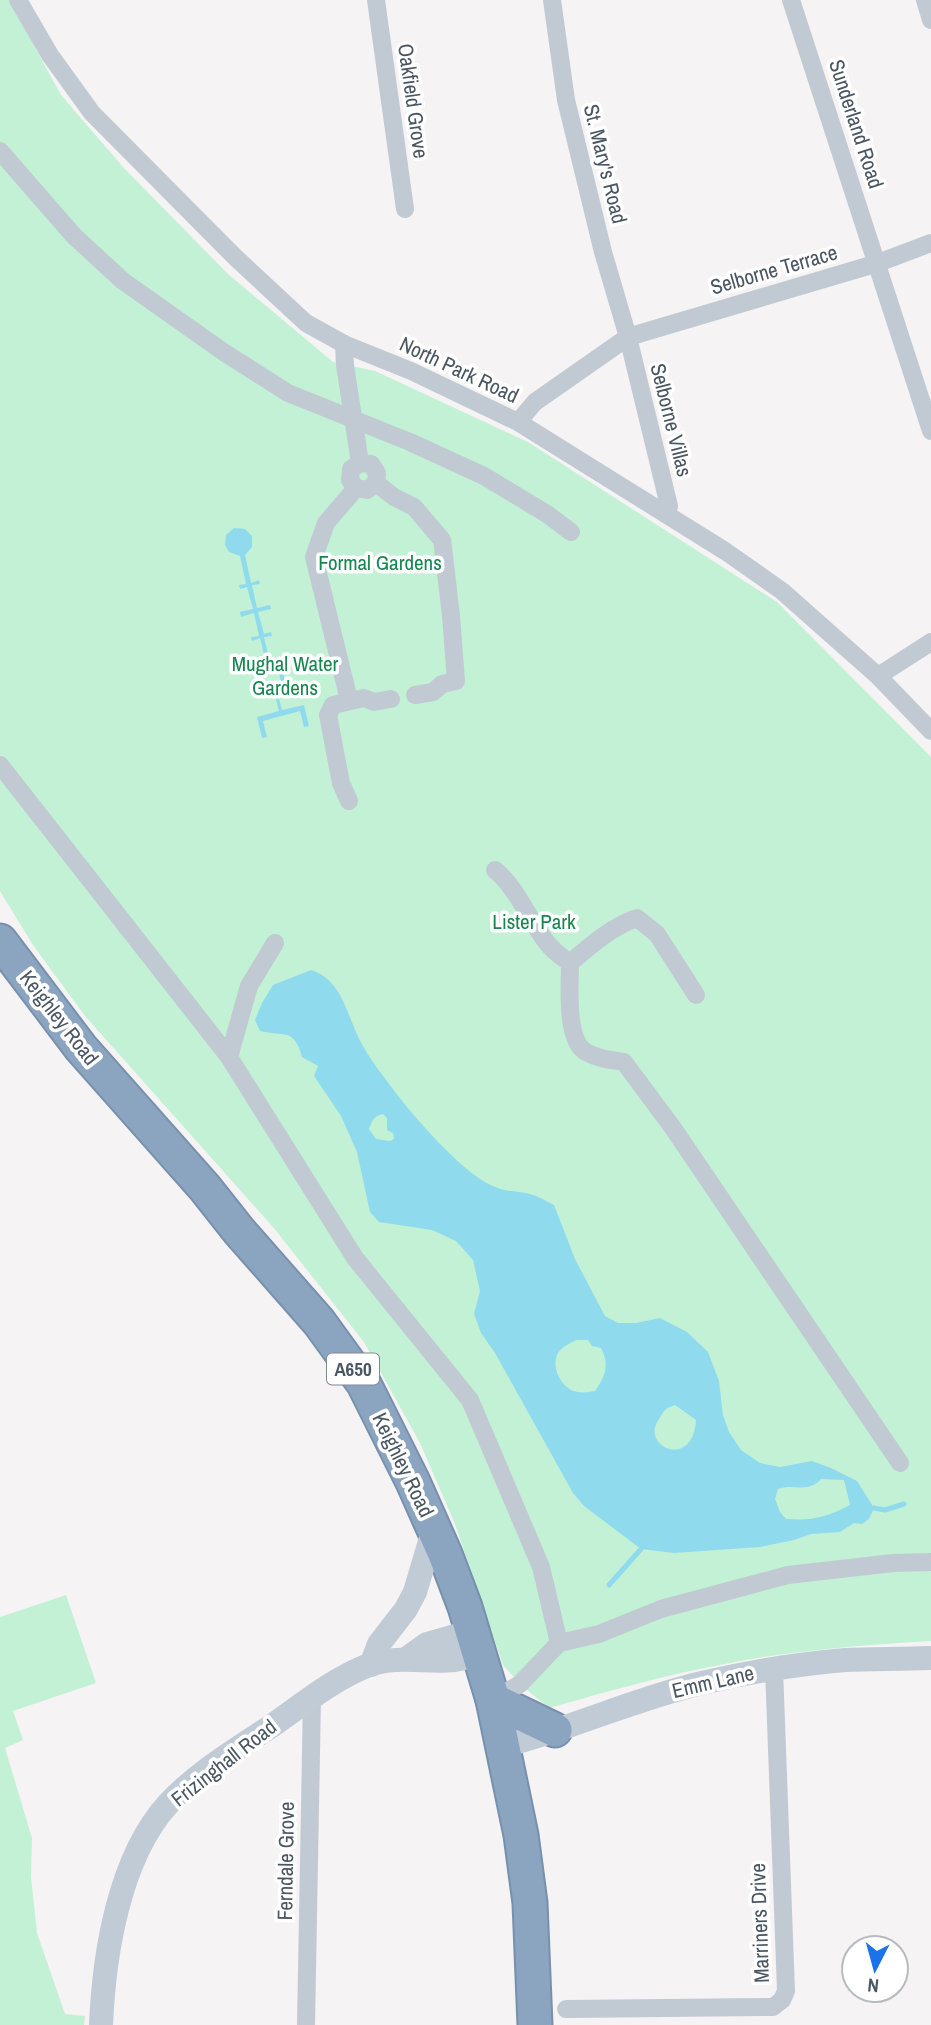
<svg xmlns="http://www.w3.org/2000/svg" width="931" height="2025" viewBox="0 0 931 2025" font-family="'Archivo Narrow',sans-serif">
<rect width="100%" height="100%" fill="#f5f3f3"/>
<g fill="#c3f1d5">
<path d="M0 0H9L61 95 123 167 228 274 333 362 375 371 528 442 777 602 931 757V1641C864 1645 796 1650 730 1663 669 1674 609 1691 549 1708L520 1684 503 1665 455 1524 420 1443 364 1342 273 1227 85 1016 33 945 0 891Z"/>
<path d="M66 1595 96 1683 13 1711 23 1740 5 1748 32 1838 31 1877 37 1933 65 2014 85 2016 84 2025H0V1617Z"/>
</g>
<g fill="#90daee" fill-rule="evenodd">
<path d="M234 528 245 529 252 536V547L245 555 251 583 259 580 260 584 252 585 257 608 270 605 271 609 258 612 264 634 271 632 272 636 264 637 271 666 281 665 287 688 277 691 282 710 304 705 309 726 304 727 300 711 263 721 267 737 262 738 257 717 279 711 274 692 263 694 257 670 267 667 260 638 252 641 251 637 259 636 254 613 241 617 240 612 253 609 247 587 240 589 239 585 246 584 240 556 229 552 225 545 226 535ZM278 670 282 685 267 689 263 674Z"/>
<path d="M311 970C344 980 347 1019 363 1046 369 1057 377 1068 384 1077 406 1108 460 1172 493 1186 505 1192 518 1191 530 1194 538 1196 546 1201 554 1205L575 1259 605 1316 618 1323H636L660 1318 687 1332 708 1352 719 1381 723 1415 729 1432 741 1450 760 1463 780 1467 812 1461 831 1468 857 1481 874 1508 869 1519 862 1524 854 1523 840 1532 811 1534 794 1540 760 1547 674 1553 641 1549 584 1506 573 1493 495 1353 481 1333 474 1314 480 1291 473 1260 456 1241 432 1230 379 1222 370 1212 357 1152 341 1116 314 1076 318 1066 302 1057C294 1027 284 1037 260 1031L255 1020 262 1003 273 985ZM383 1114 387 1118V1130L393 1133 394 1139 390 1141 376 1139 369 1129C372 1120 374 1116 383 1114ZM576 1340H588L592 1346 601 1348C610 1365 605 1377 595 1391 589 1392 583 1393 578 1392 562 1390 550 1367 558 1353 563 1346 569 1344 576 1340ZM675 1405 696 1420C693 1471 639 1446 659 1419 665 1410 664 1409 675 1405ZM821 1479 844 1480 850 1505C827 1517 812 1521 786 1519L780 1512 775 1499 778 1489C794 1483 808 1494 821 1479Z"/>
</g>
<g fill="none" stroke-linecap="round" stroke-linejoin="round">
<g stroke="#90daee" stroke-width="5">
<path d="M874 1508 885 1510 904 1504"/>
<path d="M609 1585 641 1549"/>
</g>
<defs>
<g id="highway">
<path d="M0 941 81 1048 205 1188 239 1231 319 1322 364 1384 413 1482 445 1554 465 1607 493 1700 521 1835 530 1903 535 2025"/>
<path d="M493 1700 555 1730"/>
</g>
</defs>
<use href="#highway" stroke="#7690ad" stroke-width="37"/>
<g stroke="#c1cad2" stroke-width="18">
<path d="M18 0 50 55 92 113 236 258 306 323 344 344 411 371 518 422 725 551 782 591 878 676 931 731"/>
<path d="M376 0 405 209"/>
<path d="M552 0 566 100 603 252 628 337 669 506 667 515"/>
<path d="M791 0 931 431"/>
<path d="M925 0 931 20"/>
<path d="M0 151 74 236 123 281 225 353 288 393 410 442 484 476 547 514 571 532"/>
<path d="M344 344 345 365 360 463 371 464 377 473 376 483 367 490 356 488 350 480 351 469 360 463"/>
<path d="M518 422 535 402 628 337 878 263 931 243"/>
<path d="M376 483 394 497 414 507 442 540 443 547 451 616 456 681 442 684 433 692 415 695"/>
<path d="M878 676 931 642"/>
<path d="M349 700 314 557 326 523 356 488"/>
<path d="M0 765 229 1057"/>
<path d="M349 801 341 783 328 715 333 705 364 698 374 702 391 699"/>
<path d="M495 870C519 890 529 921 548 944 554 952 562 957 570 963 570 985 565 1040 586 1052 598 1059 611 1060 624 1062L673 1128 900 1463"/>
<path d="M275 943 249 986 229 1057 355 1258 470 1400 541 1567 559 1643 520 1684 493 1700"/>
<path d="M570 963C591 945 611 927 637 918L657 934 696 995"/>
<path d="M559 1643 599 1634 661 1609 788 1575 893 1563 931 1562"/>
<path d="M566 2009 773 2007 782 2000 786 1991 774 1668"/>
<path d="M306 2025 312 1698"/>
</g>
<g stroke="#c1cbd6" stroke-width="24">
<path d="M406 1659 427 1644 473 1631"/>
<path d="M371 1665 379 1644 406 1609 415 1592 434 1528"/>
<path d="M503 1746C570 1729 634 1699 702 1683 749 1672 797 1664 845 1660 874 1659 902 1659 931 1658"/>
<path d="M101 2025C104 1954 119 1858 168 1804 197 1773 235 1750 270 1727 302 1705 333 1679 369 1665 397 1655 426 1663 454 1660 463 1659 472 1656 480 1654"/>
</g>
<use href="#highway" stroke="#8ba5c1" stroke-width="33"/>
</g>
<g text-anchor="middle" stroke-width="7" stroke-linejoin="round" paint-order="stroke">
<rect fill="#fff" stroke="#808990" stroke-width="2" x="327" y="1353.5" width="52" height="31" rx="5"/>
<g font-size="19" font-weight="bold" fill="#4a5661">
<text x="353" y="1376">A650</text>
</g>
<g font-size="21" fill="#4a5661" stroke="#fff">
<text transform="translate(413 101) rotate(82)" y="7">Oakfield Grove</text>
<text transform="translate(856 124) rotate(72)" y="7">Sunderland Road</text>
<text transform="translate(605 164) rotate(76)" y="7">St. Mary's Road</text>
<text transform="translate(774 270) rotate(-16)" y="7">Selborne Terrace</text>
<text transform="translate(459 370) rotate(25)" y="7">North Park Road</text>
<text transform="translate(671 420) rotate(76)" y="7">Selborne Villas</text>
<text transform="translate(59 1018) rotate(52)" y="7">Keighley Road</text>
<text transform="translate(403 1465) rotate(64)" y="7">Keighley Road</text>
<text transform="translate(713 1682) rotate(-13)" y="7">Emm Lane</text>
<text transform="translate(224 1763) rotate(-38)" y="7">Frizinghall Road</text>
<text transform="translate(286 1861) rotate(-89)" y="7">Ferndale Grove</text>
<text transform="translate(760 1923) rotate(-92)" y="7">Marriners Drive</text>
</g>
<g font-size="21" fill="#17864f" stroke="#fff">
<text x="380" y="570">Formal Gardens</text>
<text x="285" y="671">Mughal Water<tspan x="285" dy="24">Gardens</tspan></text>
<text x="534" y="929">Lister Park</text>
</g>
</g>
<g transform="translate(875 1969) rotate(186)"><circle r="33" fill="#ffffff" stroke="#b7bbc0" stroke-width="2"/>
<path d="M0-5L12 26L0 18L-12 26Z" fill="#1a73e8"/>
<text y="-10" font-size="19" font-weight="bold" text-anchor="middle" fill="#4a5661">N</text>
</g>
</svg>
